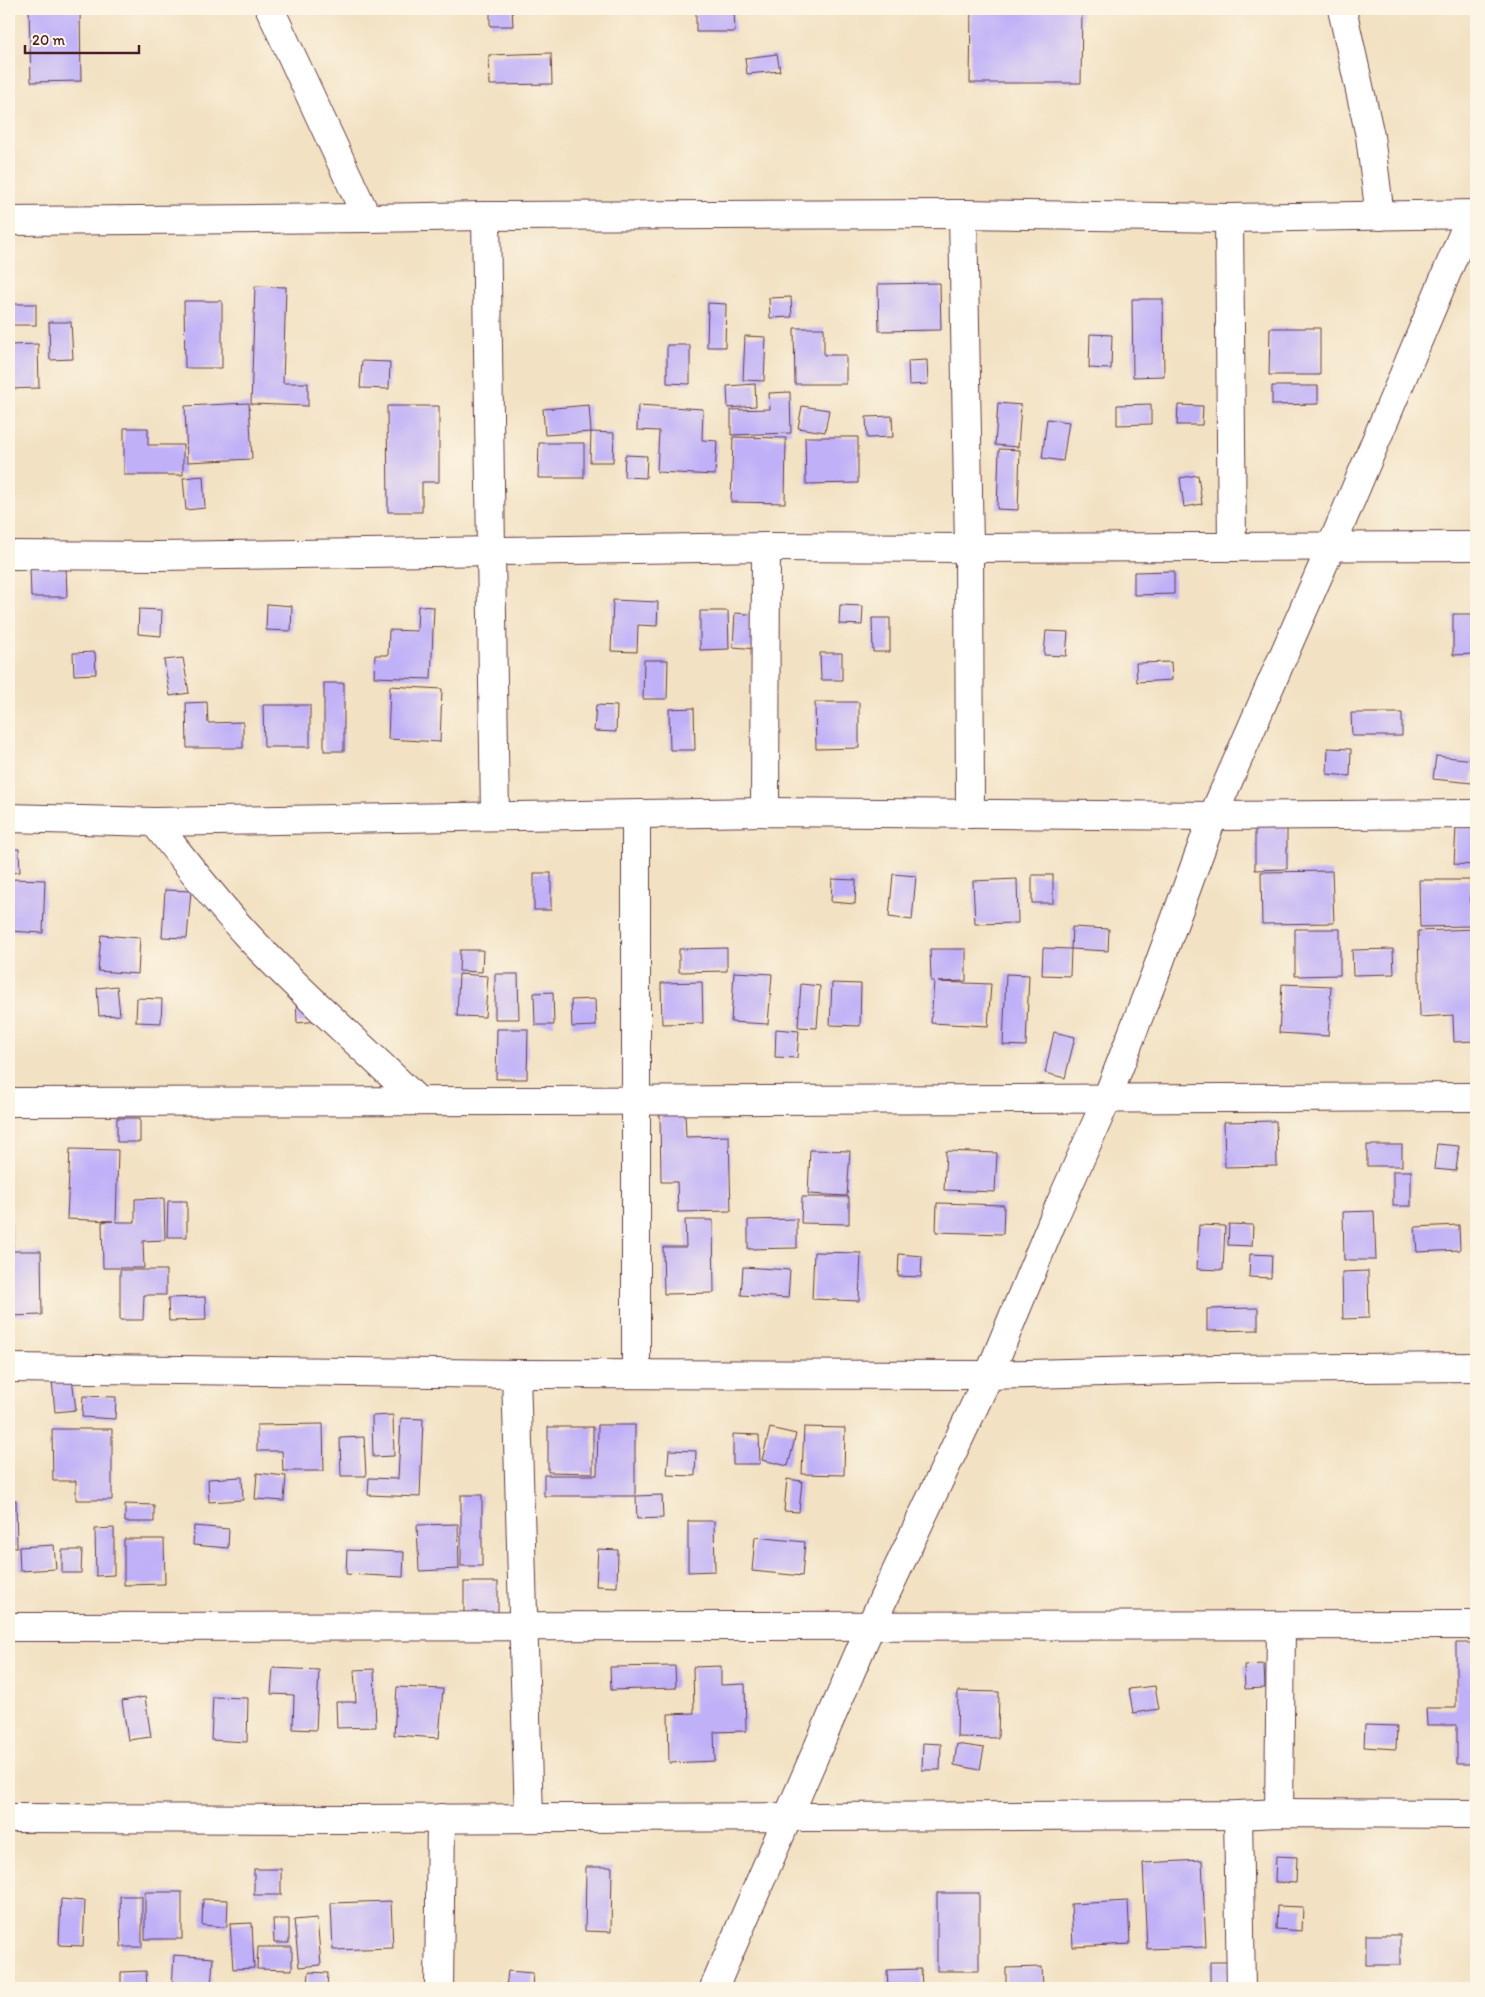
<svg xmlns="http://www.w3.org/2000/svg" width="1485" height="1997" viewBox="0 0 1485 1997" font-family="Itim,sans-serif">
<rect width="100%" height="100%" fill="#fcf5e5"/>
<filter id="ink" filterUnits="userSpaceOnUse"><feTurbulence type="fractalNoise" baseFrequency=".02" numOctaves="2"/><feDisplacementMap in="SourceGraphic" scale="10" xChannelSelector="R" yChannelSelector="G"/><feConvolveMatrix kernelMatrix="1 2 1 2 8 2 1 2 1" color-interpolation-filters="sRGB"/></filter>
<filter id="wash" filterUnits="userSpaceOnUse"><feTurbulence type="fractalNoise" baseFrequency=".0096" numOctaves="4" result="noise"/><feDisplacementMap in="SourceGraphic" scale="20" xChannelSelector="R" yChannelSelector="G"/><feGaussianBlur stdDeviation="1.12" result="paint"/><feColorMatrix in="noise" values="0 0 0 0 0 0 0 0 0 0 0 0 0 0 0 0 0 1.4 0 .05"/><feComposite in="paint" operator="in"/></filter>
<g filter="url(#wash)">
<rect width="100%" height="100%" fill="#f2e1c2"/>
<g id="blocks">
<g fill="#bfb0f8">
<path d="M29 9H80L81 81 31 82Z"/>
<path d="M490 9H512L513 26H490Z"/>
<path d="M696 9H734L735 32H696Z"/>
<path d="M971 9H1082L1081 83H970Z"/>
<path d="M551 53 552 84 490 85 489 55Z"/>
<path d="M777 54 780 71 747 74 745 58Z"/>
<path d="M940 283 941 330 879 331 878 284Z"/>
<path d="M255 286 286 287 283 383H308V406L251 404Z"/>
<path d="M791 297 792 317 770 318 769 298Z"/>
<path d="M1132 299H1163L1164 376 1133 377Z"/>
<path d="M184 301H222V368H185Z"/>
<path d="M708 303 726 304 725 347H707Z"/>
<rect x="9" y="304" width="27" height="21"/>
<path d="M49 322H71L73 359 50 360Z"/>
<path d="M794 328H824V355H846V384H795Z"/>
<path d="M1270 328H1320V375H1269Z"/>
<path d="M1090 334 1112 335 1111 369 1089 368Z"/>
<path d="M745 336 766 337 764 381 743 380Z"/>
<path d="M38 344 39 388 9 389V345Z"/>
<path d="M667 345H690V384L667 383Z"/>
<path d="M927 360 928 384 909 385 908 361Z"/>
<path d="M362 361 390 362 389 389 360 388Z"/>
<path d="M755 384 756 406 728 408 727 386Z"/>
<path d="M1272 386H1318V404L1272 405Z"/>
<path d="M790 392 791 433 731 435V410L770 409 769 393Z"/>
<path d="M249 403 252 459 187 462 185 406Z"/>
<path d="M998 403 1021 405 1018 447 995 445Z"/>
<path d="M1151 404V424L1117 425V405Z"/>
<path d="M589 405 591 432 545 435 543 409Z"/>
<path d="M638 405 703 409 702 440 717 441 715 475 657 472 659 431 637 430Z"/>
<path d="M1178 405 1203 406 1202 425H1177Z"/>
<path d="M387 406H439V482H422V512H388Z"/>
<path d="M802 406 829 410 825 432 798 428Z"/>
<path d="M892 416 893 437 867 438 866 417Z"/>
<path d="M1047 419 1069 422 1063 461 1042 458Z"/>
<path d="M124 428H148V445H183V475H124Z"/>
<path d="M591 432 614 433 613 462H590Z"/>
<path d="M733 437 786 438 785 503 731 502Z"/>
<path d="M805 437H858V483L806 484Z"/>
<path d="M539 443H584V478H538Z"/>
<path d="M999 449 1020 450 1018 510 997 509Z"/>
<path d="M625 455 647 456 646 478 624 477Z"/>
<path d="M1198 475 1202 504 1184 507 1180 478Z"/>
<path d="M203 476 205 508 186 510 183 478Z"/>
<path d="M30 566H66L67 597H31Z"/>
<path d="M1174 571V594L1134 595V572Z"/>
<path d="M613 600 658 602 657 626 638 625 637 652 611 651Z"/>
<path d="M267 604 292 606 291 631 266 630Z"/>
<path d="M840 605 863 606 862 625 839 624Z"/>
<path d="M418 606 434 607 431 679 374 677 375 655H388L389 630 417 631Z"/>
<path d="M139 609 162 610 161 636 138 634Z"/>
<path d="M700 611H728L729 649 700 650Z"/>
<path d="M735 613 759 615 757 649 733 647Z"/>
<path d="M1453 614H1473L1474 654 1453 655Z"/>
<path d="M872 618H890V652H873Z"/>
<path d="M1046 631 1068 632 1066 656 1044 655Z"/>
<path d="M95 652 96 674 74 675 73 653Z"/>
<path d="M820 653H842V680H821Z"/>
<path d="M183 658 189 693 170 696 164 660Z"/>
<path d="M644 660H668L667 699H643Z"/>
<path d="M1171 662 1172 680 1137 682 1136 663Z"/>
<rect x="324" y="683" width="20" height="68"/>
<path d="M390 686 442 689 440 742 388 739Z"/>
<path d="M207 702 208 723 243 722V748H187L186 703Z"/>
<path d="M815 702H859V748L816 749Z"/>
<path d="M263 705H310V747H264Z"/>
<path d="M596 705 617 706 616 732 594 731Z"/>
<path d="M694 708 695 750H670L669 709Z"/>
<path d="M1351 713H1402V736H1352Z"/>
<path d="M1328 748 1351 749 1350 776 1327 774Z"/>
<path d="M1436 756 1475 760 1472 783 1433 779Z"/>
<path d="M1255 824H1287V869L1255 870Z"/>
<path d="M1456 827 1476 828V865L1454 864Z"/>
<path d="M9 849H19L20 872 9 873Z"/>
<path d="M1332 871 1334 923 1262 924 1261 872Z"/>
<rect x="534" y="873" width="17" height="37"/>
<path d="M893 874 916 876 912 920 889 917Z"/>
<rect x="1032" y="875" width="21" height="28"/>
<path d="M9 879 45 880 43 933 9 931Z"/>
<path d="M832 879 856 880 855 904 831 902Z"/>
<path d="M1017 879 1018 923 975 924 973 881Z"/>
<path d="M1419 880H1470L1471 926 1420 927Z"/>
<path d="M165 890 191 891 187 938 162 937Z"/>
<path d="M1072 927 1109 929 1108 951 1071 949Z"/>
<path d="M1295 929H1340V975L1295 976Z"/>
<path d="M1476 929V1041L1454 1042 1453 1015 1420 1017 1418 931Z"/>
<path d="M101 935 140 938 138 974 98 971Z"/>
<path d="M727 948V971L679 972V949Z"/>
<path d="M1043 948 1071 949 1070 976 1042 975Z"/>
<path d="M930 949H966V981L938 982 991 984 988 1026 931 1023 934 981H931Z"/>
<path d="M1393 949 1394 974 1353 975 1352 950Z"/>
<path d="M460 950H483L482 972 459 971Z"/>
<path d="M734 972 772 974 768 1024 731 1022Z"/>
<path d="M459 974 488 976 485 1017 457 1016Z"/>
<path d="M495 974H518L519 1019H495Z"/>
<path d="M1006 974 1029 975 1026 1046 1003 1045Z"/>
<path d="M702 982 703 1023 662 1024 661 983Z"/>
<path d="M832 983 861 984 860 1026 830 1025Z"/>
<path d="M801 984 820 986 817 1028 798 1027Z"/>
<path d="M1282 984 1331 986 1328 1036 1279 1033Z"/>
<path d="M117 986 120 1015 99 1016 97 988Z"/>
<path d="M553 992 554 1025H535L534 993Z"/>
<path d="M296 997 320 1021 297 1023Z"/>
<path d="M137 998 162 999 161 1023 136 1022Z"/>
<path d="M595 999 596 1026 572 1027 571 1000Z"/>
<path d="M497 1029H528L527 1079H496Z"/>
<path d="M776 1029 799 1031 797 1058 775 1057Z"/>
<path d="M1054 1032 1075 1037 1065 1078 1045 1073Z"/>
<path d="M660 1114H685L686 1137 729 1136 731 1211 678 1212 677 1182H661Z"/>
<rect x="117" y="1118" width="23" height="24"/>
<path d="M1276 1121 1277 1166 1225 1167 1224 1122Z"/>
<path d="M1437 1144 1459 1146 1456 1171 1434 1169Z"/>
<rect x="1367" y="1145" width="35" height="21"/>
<path d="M70 1149 118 1150 116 1222H135V1199L164 1198 165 1240 143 1241 144 1268H103L102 1222 113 1221 67 1219Z"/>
<path d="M810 1150 850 1151 847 1196 808 1194Z"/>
<path d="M946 1151 997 1153 995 1192 944 1190Z"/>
<rect x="1393" y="1171" width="18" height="35"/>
<path d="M802 1197H849V1224L801 1223Z"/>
<path d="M168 1201H187V1237H167Z"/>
<path d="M937 1203 1004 1205 1003 1234 936 1232Z"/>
<path d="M1374 1211 1376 1260H1344L1343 1212Z"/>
<path d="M797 1219V1248L748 1249V1220Z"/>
<path d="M685 1220H713L714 1293 664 1294 663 1247H686Z"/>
<path d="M9 1223H12L13 1248H9Z"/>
<path d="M1229 1224 1253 1225 1252 1246 1228 1245Z"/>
<path d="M1199 1225 1225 1226 1223 1270 1197 1269Z"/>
<path d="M1459 1225 1460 1250 1417 1252 1415 1227Z"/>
<path d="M9 1251H41L42 1315 9 1316Z"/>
<path d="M814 1252 861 1253 859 1301 812 1299Z"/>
<path d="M899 1254 922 1256 921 1277 898 1276Z"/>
<path d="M1250 1254 1272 1255 1271 1278 1249 1277Z"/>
<path d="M743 1267 790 1270 788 1298 741 1295Z"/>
<path d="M120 1270H166V1295H144L143 1320H120Z"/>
<path d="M1368 1271 1369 1318 1343 1319 1342 1272Z"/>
<path d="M205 1297 206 1320 169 1321 168 1298Z"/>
<path d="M1258 1308V1330L1207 1331V1309Z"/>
<path d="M72 1378 76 1410 55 1412 52 1380Z"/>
<path d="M83 1396 116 1397 115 1419 82 1417Z"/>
<path d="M393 1415 394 1456 373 1457 372 1416Z"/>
<path d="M401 1418 423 1419 420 1497 368 1495 369 1478 398 1479Z"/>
<path d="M323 1424 324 1471H283L282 1451H257V1425Z"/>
<path d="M598 1425H635V1496H544V1475H597Z"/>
<path d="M548 1427H593V1473L548 1472Z"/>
<path d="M804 1427 845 1428 844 1475 802 1474Z"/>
<path d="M770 1428 796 1434 788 1466 762 1460Z"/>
<path d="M52 1429H112V1500H76V1481H53Z"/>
<path d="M733 1434 759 1435 760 1464H733Z"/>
<path d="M364 1437 366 1476H341L340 1438Z"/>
<path d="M669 1450 696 1451 695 1476 667 1475Z"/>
<path d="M257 1473 286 1476 284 1501 255 1499Z"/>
<path d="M242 1477 243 1500 209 1502 208 1479Z"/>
<path d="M787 1479 802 1481 799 1512 784 1511Z"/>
<rect x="461" y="1495" width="21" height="71"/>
<path d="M662 1495 663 1518 637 1519 636 1496Z"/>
<path d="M9 1500H16L17 1547H9Z"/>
<path d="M125 1504 154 1505V1522H125Z"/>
<path d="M688 1521H714L715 1571 688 1572Z"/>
<path d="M458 1524 459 1569 419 1571 417 1525Z"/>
<path d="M194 1526 229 1529 228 1548 193 1545Z"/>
<path d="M114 1528V1575L96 1576 95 1529Z"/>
<path d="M755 1537 805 1542 802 1576 752 1571Z"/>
<path d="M124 1539H164L165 1584 124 1585Z"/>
<path d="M54 1545 56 1569 20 1571 19 1547Z"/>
<path d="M598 1549 618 1550 617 1587 596 1586Z"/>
<path d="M62 1550H82L81 1573H62Z"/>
<path d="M347 1550 404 1552 403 1577 346 1574Z"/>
<rect x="464" y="1582" width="34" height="36"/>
<path d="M1456 1643H1476V1764H1457V1725H1427L1426 1708H1456Z"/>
<path d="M1264 1664 1265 1688 1245 1689 1244 1665Z"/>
<path d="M675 1666 676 1688 611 1690 610 1667Z"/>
<path d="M721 1666V1685L745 1684 746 1731 714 1732 715 1761 669 1763 668 1714 694 1713 693 1667Z"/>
<path d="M273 1668 319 1670 316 1730 293 1729 294 1695 271 1694Z"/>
<path d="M374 1669 376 1727 337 1728 336 1702H356L354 1670Z"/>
<path d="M1155 1686 1159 1709 1133 1713 1129 1689Z"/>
<path d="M397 1687 443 1689 439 1738 394 1735Z"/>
<path d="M958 1691 999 1692 998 1738 957 1737Z"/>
<path d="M145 1697 151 1737 128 1740 122 1701Z"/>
<path d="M213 1697 248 1698 247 1742 211 1740Z"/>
<path d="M1365 1725 1397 1726 1396 1749 1364 1747Z"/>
<path d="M923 1743 941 1744 940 1770H922Z"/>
<path d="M957 1744 984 1748 980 1770 954 1765Z"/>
<path d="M1276 1856 1297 1857 1296 1883 1275 1882Z"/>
<path d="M1202 1860 1206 1947 1147 1949 1143 1863Z"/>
<path d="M586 1867H612L611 1932 585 1931Z"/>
<rect x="254" y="1869" width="27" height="26"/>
<rect x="145" y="1892" width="37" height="47"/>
<rect x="937" y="1893" width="42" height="78"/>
<path d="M120 1896H142V1947H121Z"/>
<path d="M61 1899 85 1901 83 1946 59 1945Z"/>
<path d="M203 1899 228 1900 227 1927 202 1925Z"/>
<path d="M391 1901 393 1948 333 1950 331 1903Z"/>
<path d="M1128 1901 1130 1944 1073 1947 1071 1904Z"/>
<path d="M1277 1906 1303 1907 1302 1931 1276 1929Z"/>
<path d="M317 1918 321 1965 299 1967 294 1920Z"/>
<path d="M273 1919H289V1943H274Z"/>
<path d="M252 1923 254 1968 233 1969 230 1924Z"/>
<rect x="1366" y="1935" width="34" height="30"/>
<path d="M258 1947H292V1970L257 1969Z"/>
<path d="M174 1955 213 1958 211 1988H172Z"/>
<path d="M1210 1962H1237L1238 1986 1210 1987Z"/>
<path d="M1042 1967 1043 1988H1006V1968Z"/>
<path d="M921 1969 922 1988H888L887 1970Z"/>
<path d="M146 1971 147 1988H121V1972Z"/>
<path d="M508 1971 533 1973 532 1988H506Z"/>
<path d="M309 1972 328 1973 327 1988H308Z"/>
</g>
</g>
</g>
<g filter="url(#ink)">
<use href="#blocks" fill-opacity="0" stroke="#633c42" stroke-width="1"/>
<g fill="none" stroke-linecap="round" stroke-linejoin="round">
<defs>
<g id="minor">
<path d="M270 9 367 218"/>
<path d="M1342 9 1370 136 1380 216"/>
<path d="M963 214 969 548 970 814"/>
<path d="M486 216 495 816"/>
<path d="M1229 218 1232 547"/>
<path d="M9 555 158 556 766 547 969 548 1476 546"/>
<path d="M765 812 766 547"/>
<path d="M9 818 154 822 765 812 1213 816 1476 814"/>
<path d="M154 822C184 860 213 898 246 934 300 993 362 1045 418 1101"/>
<path d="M9 1102C498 1100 987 1102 1476 1097"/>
<path d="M9 1368 516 1374 989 1375 1217 1369 1476 1367"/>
<path d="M636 1373V815"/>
<path d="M516 1374 529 1818"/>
<path d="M9 1627 1476 1625"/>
<path d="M1279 1813 1281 1626"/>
<path d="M1238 1815 1241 1988"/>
<path d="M9 1818 358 1819 1238 1815 1279 1813 1476 1814"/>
<path d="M439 1988 441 1818"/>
<path d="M714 1988 871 1625 989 1375 1053 1220 1106 1101 1156 972 1213 816 1331 547 1471 215"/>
</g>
<path id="major" d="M9 221 367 218 486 216 963 214 1229 218 1476 214"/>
</defs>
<use href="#minor" stroke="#633c42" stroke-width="30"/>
<use href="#major" stroke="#633c42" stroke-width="30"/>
<use href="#minor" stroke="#fff" stroke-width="28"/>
<use href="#major" stroke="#fff" stroke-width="28"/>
</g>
</g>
<rect width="1485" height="1997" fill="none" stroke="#fcf5e5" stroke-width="30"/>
<path d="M25 45v8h114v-8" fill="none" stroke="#4a1f2b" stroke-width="2.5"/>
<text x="32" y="45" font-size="15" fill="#4a1f2b" stroke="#fcf5e5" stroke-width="4" paint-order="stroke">20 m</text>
</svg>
